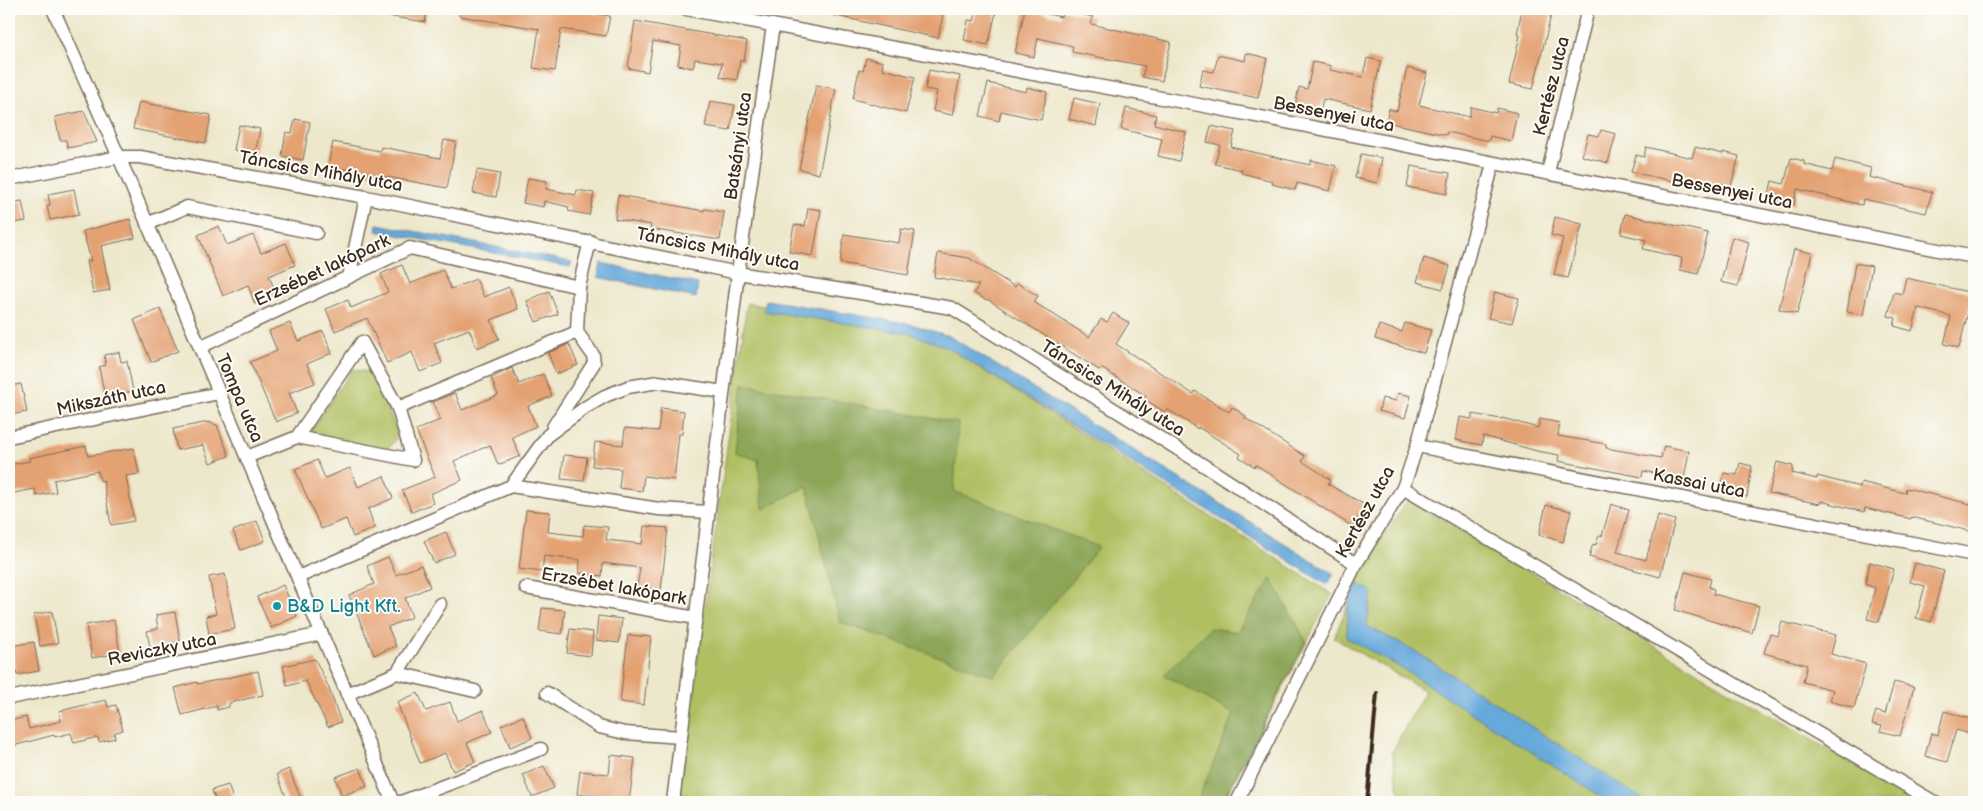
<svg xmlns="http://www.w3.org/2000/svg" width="1983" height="811" viewBox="0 0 1983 811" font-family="'Balsamiq Sans',sans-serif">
<rect width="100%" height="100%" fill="#fdfcf7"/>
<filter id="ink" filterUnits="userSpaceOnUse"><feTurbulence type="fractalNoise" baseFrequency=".02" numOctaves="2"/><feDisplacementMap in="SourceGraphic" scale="10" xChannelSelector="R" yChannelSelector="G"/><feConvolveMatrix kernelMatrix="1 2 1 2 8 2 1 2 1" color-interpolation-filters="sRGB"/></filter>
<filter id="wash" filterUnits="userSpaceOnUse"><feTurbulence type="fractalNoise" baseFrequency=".0096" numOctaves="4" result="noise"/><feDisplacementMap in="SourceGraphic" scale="20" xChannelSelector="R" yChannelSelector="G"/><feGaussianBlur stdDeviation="1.12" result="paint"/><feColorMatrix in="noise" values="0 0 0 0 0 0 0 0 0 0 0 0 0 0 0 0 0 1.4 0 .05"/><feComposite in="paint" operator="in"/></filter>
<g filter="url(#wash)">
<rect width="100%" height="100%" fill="#ede7cb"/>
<g fill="#b0bf62" stroke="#767440">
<path d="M747 303 909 333 947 347 1332 594 1223 802H678Z"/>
<path d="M352 369 372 373 399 435 386 451 310 433Z"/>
<path d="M1408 499 1916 802H1401L1392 752 1425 691 1334 638 1363 568Z"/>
</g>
<g fill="#8ca658" stroke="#64683b">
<path d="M743 384 958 423 954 491 1099 547 994 676 840 622 807 486 763 509 758 460 735 452Z"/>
<path d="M1271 579 1306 641 1222 802H1197L1234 714 1164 675 1210 628 1237 632Z"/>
</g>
<g fill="#66a9db" stroke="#506a7c">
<path d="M377 224 572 262 570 267 376 231Z"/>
<path d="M601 263 698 284 696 298 598 277Z"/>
<path d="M766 300 911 324 949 336 1334 574 1327 585 947 347 909 333 764 311Z"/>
<path d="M1357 584 1372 591 1367 626 1415 651 1647 802H1609L1403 669 1347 638 1348 604Z"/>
</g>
<g id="blocks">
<g fill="#e4a273">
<path d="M388 9H427L425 22 387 16Z"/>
<path d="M460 9H564L610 16 606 36 561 29 555 71 533 68 539 29 459 16Z"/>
<path d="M827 9H918L943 15 938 38 827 14Z"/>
<path d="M977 9H997L988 45 964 40 968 20 974 21Z"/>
<path d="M1025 9 1061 17 1063 10 1093 17 1091 24 1171 42 1162 81 1142 77 1145 66 1072 52 1073 46 1038 38 1034 57 1015 53Z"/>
<path d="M1522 9H1540L1539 12 1551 15 1533 89 1509 84 1520 35 1517 34Z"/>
<path d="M635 21 747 41 744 61 740 60 737 80 720 77 722 63 695 59 693 68 678 65 681 46 653 41 648 72 628 68Z"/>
<path d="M1246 53 1267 58 1258 98 1199 86 1203 70 1214 72 1218 55 1245 61Z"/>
<path d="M866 58 883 62 882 69 915 77 906 113 853 99 859 70 863 71Z"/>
<path d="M1367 58 1381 61 1370 109 1323 99 1320 111 1295 105 1299 87 1307 89 1313 62 1331 66 1330 70 1363 77Z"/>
<path d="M1407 68 1427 73 1419 105 1469 117 1471 107 1496 113 1497 108 1517 113 1511 141 1490 136 1489 141 1447 132 1446 135 1386 122 1389 109 1397 111Z"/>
<path d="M929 70 960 76 952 115 933 111 937 91 925 89Z"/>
<path d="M988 83 1026 92 1027 87 1047 92 1041 120 1001 111 999 121 980 116Z"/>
<path d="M816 85 836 89 819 174 799 169Z"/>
<path d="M1074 98 1100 104 1096 126 1069 119Z"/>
<path d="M710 101 735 105 730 131 705 127Z"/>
<path d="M139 102 211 115 206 143 133 129Z"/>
<path d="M1126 108 1156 115 1154 124 1186 132 1179 161 1158 156 1162 139 1121 129Z"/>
<path d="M84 111 97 142 68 148 66 140H60L55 117Z"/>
<path d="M295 119 310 122 303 160 282 156 286 132 292 133Z"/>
<path d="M239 125 260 129 255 154 234 150Z"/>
<path d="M1211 126 1235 131 1231 147 1310 165 1311 160 1336 166 1330 191 1297 183 1295 190 1272 184 1273 181 1241 173 1242 170 1215 164 1220 145 1207 142Z"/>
<path d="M1601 130 1616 134 1608 163 1582 156 1588 134 1599 136Z"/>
<path d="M444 140 456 142 447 188 328 166 333 142 380 151 381 147 440 158Z"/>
<path d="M1646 147 1692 158 1695 147 1723 154V152L1739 156 1731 186 1721 183 1719 191 1631 172 1636 155 1644 157Z"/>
<path d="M1361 154 1382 158 1377 183 1355 178Z"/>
<path d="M1791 158 1804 161V164L1832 171 1835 159 1871 168 1869 177 1932 192 1926 213 1863 199 1862 205 1797 189 1794 205 1768 198 1772 181 1784 184Z"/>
<path d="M1411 166 1450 173 1447 194 1407 187Z"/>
<path d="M477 170 500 174 496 197 473 193Z"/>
<path d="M528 178 547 181 546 189 576 195 577 190 594 193 589 215 568 211 569 207 544 201 543 207 523 203Z"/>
<path d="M74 189 79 214 50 220 47 206 50 205 48 194Z"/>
<path d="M618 195 704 211V209L724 212 720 240 650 229 651 225 615 219Z"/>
<path d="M22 201 26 221 9 224V203Z"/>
<path d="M808 208 821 210 813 256 789 252 794 225 805 226Z"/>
<path d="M1625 214 1708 233 1698 274 1680 270 1682 258 1643 249 1646 240 1621 234Z"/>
<path d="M1555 217 1582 224 1568 278 1554 275 1563 238 1551 235Z"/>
<path d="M130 219 135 238 101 246 110 290 93 293 87 261H91L83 231Z"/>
<path d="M219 226 227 245 253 235 261 253 286 243 295 265 269 276 277 295 255 304 248 285 223 296 198 235Z"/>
<path d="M901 229 915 231 908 275 840 263 844 234 899 243Z"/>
<path d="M1732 237 1749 242 1738 286 1721 282Z"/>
<path d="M1794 249 1812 253 1797 314 1779 309Z"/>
<path d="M938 253 969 258 1015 287 1017 283 1038 296 1034 302 1089 337 1101 319 1107 322 1113 313 1129 323 1116 344 1193 394 1195 391 1229 412 1232 407 1246 416 1245 418 1305 456 1302 461 1331 480 1328 484 1365 505 1353 527 1256 465 1255 467 1239 457 1241 454 1198 427V429L1167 409 1165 412 1144 399 1146 396 1101 368 1099 370 987 299 986 300 974 293 979 285 934 277Z"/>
<path d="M1424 258 1450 266 1443 289 1417 282Z"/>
<path d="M1855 263 1872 266 1863 315 1847 312Z"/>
<path d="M402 265 410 284 443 270 451 289 476 279 484 297 509 287 518 309 491 320 499 339 477 348 469 329 434 343 442 363 420 372 412 352 387 363 367 318 335 331 326 309 348 300 351 308 388 292 381 274Z"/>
<path d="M1906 278 1973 293 1959 348 1944 344 1951 316 1918 308 1912 331 1894 326 1896 318 1888 316 1894 292 1902 294Z"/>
<path d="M549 291 558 314 536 322 527 301Z"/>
<path d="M1495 292 1519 298 1512 323 1488 318Z"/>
<path d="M160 309 178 351 151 362 134 320Z"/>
<path d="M290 323 298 341 323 331 332 353 307 364 315 383 289 393 297 413 276 422 250 362 277 351 269 331Z"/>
<path d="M1405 323 1431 330 1424 353 1375 339 1379 325 1402 332Z"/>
<path d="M569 344 578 365 556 374 548 353Z"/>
<path d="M119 352 121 362 127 361 133 391 105 397 99 367 106 365 104 355Z"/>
<path d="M512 368 519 384 543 374 552 396 528 406 536 426 512 437 520 456 498 465 490 445 454 461 462 480 430 494 433 503 412 512 402 490 435 477 416 430 440 420 433 402 455 393 462 410 498 395 491 378Z"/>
<path d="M21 384 27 412 9 415V386Z"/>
<path d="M1398 393 1411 396 1405 418 1379 411 1382 398 1396 401Z"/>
<path d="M661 408 684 411 682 434H679L674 480 644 476 642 491 619 488 621 469 592 466 595 442 623 445 625 428 658 431Z"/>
<path d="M1472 414 1501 419 1502 418 1538 428 1540 419 1560 423 1558 436 1606 444V448L1661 458 1664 446 1689 451 1684 479 1643 471 1642 477 1558 461 1559 455 1537 451 1483 436 1482 445 1456 440 1460 417 1472 419Z"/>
<path d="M208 422 217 425 229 456 210 463 203 445 177 450 173 429Z"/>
<path d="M86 446 88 456 134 448 139 474 126 476 134 521 111 525 103 480 100 481 98 471 54 480 56 492 36 496 35 489 9 494V465L30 461 29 458Z"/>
<path d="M564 455 587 457 584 481 561 479Z"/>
<path d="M317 460 325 478 350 468 358 487 384 476 393 498 368 509 375 528 353 537 346 519 321 529 295 469Z"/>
<path d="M1777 462 1793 466 1792 473 1817 479V476L1860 487 1861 482 1905 493 1906 488 1974 505V532L1911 517V519L1865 508 1864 512 1821 501 1820 504 1769 493Z"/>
<path d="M1740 463 1752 466 1747 497 1721 492 1724 473 1737 475Z"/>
<path d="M1611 504 1629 510 1617 552 1646 560 1658 515 1675 520 1660 577 1589 557 1593 544 1596 545 1599 535 1602 536Z"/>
<path d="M1546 505 1571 511 1563 542 1539 535Z"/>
<path d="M526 510 550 512 548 532 583 536 584 525 608 527 606 540 642 544 644 526 668 528 661 590 637 587 640 568 603 563 602 576 579 573 580 560 544 556 542 572 519 569Z"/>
<path d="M257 521 265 541 241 550 233 531Z"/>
<path d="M446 532 455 554 434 563 424 541Z"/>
<path d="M388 557 396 575 421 565 430 587 405 598 412 617 388 627 396 646 374 655 349 595 374 584 367 566Z"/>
<path d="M1870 562 1894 569 1879 622 1867 619 1875 588 1865 584Z"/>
<path d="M1915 563 1944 571 1931 622 1916 618 1925 586 1910 582Z"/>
<path d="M1685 572 1711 579 1709 587 1714 589 1713 594 1759 606 1752 633 1675 610Z"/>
<path d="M225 574 235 629 209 634 206 616 216 614 209 577Z"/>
<path d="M283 585 297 616 271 628 257 597Z"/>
<path d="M542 608 565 610 562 634 539 631Z"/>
<path d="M52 611 58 643 40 646 34 615Z"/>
<path d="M175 612 180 641 150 647 147 631 158 629 156 615Z"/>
<path d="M598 616 622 619 619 643 596 640Z"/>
<path d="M114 620 120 653 92 658 86 625Z"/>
<path d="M1782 622 1836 635 1831 654 1866 664 1854 708 1830 701 1833 690 1803 682 1807 665 1764 653 1770 634 1778 636Z"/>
<path d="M570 629 593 632 591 656 567 653Z"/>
<path d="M628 635 651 637 644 705 620 702Z"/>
<path d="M34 642 39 671 17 675 11 646Z"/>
<path d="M315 659 328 686 341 722 328 727 306 681 287 686 283 666Z"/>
<path d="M258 671 263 695 229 703V707L217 710V706L182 715 175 688 197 682V684L223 679Z"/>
<path d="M1894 682 1914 687 1900 736 1880 731 1882 726 1872 724 1876 711 1885 714Z"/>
<path d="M418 693 426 711 450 702 457 721 483 710 492 732 467 743 475 762 453 771 445 753 420 763 397 702Z"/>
<path d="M106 700 108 707 116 705 123 730 114 733 115 738 99 742 98 737 74 743 71 733 55 737 54 735 9 747V721L26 717 29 729 61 721 59 711Z"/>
<path d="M1944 711 1974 720V735L1956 730 1947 762 1925 756 1931 733 1938 735Z"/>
<path d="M523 716 532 738 510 747 501 725Z"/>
<path d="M611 755 635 758 629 802H605L606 798 577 794 580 771 609 774Z"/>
<path d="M544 766 554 788 532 797 523 775Z"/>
<path d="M360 768 367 786 342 796 335 777Z"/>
<path d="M289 769 302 802H288L277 774Z"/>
<path d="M228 785 234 802H216L212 790Z"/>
</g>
</g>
</g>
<g filter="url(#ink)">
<use href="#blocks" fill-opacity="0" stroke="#796c5b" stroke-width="1"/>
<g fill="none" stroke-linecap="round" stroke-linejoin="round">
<defs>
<g id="minor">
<path d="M53 9 119 157 393 802"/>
<path d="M686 9 1194 104 1974 257"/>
<path d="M1548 172 1588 9"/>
<path d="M9 179 119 157H140L366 197 738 273 952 308 1216 473 1356 564"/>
<path d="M147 224 187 207 316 233"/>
<path d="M349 277 366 197"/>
<path d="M200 347 410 248 579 287"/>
<path d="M398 408 577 332"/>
<path d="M553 427 594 363 593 355 577 332 579 287 590 241"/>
<path d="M9 437 219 393"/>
<path d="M1417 446 1974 555"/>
<path d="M247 457 297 437 362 342 398 408 413 460 297 437"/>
<path d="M511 486 659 509 708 512"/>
<path d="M1403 488 1934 802"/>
<path d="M298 577 511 486 548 435 586 407 605 396 628 387 658 382 723 392"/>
<path d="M526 588 696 618"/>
<path d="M397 673 475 691"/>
<path d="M547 693 599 727 625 733 681 737"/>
<path d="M347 694 397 673 440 604"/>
<path d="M9 698 322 634"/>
<path d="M401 802 541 749"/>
<path d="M673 802 738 273 773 25"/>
<path d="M1237 802 1356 564 1403 488 1417 446 1493 164"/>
</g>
</defs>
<use href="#minor" stroke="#796c5b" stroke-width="15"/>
<use href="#minor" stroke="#fff" stroke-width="12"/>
<path stroke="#3b2a1e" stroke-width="4" d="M1367 802 1377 693"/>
</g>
</g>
<circle fill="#0f9aa8" stroke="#fdfcf7" stroke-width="2" cx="277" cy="606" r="5"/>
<g text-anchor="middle" stroke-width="4" stroke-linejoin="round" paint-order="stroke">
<g font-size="18" fill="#3b2a1e" stroke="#fdfcf7">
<text transform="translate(1551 86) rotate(-76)" y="6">Kertész utca</text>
<text transform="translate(1334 114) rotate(11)" y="6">Bessenyei utca</text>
<text transform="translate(738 146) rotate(-82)" y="6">Batsányi utca</text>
<text transform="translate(321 171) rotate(10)" y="6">Táncsics Mihály utca</text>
<text transform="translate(1732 191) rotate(11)" y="6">Bessenyei utca</text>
<text transform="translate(718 249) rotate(11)" y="6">Táncsics Mihály utca</text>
<text transform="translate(322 270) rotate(-25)" y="6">Erzsébet lakópark</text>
<text transform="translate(1113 388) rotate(32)" y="6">Táncsics Mihály utca</text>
<text transform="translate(111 398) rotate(-12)" y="6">Mikszáth utca</text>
<text transform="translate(240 398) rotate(67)" y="6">Tompa utca</text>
<text transform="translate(1699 483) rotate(11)" y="6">Kassai utca</text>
<text transform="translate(1365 512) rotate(-61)" y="6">Kertész utca</text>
<text transform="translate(614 586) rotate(10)" y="6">Erzsébet lakópark</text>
<text transform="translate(162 649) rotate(-11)" y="6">Reviczky utca</text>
</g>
<g font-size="18" fill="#0d838f" stroke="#fdfcf7" text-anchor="start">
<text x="287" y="612">B&amp;D Light Kft.</text>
</g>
</g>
<rect width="1983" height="811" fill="none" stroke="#fdfcf7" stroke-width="30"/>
</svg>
